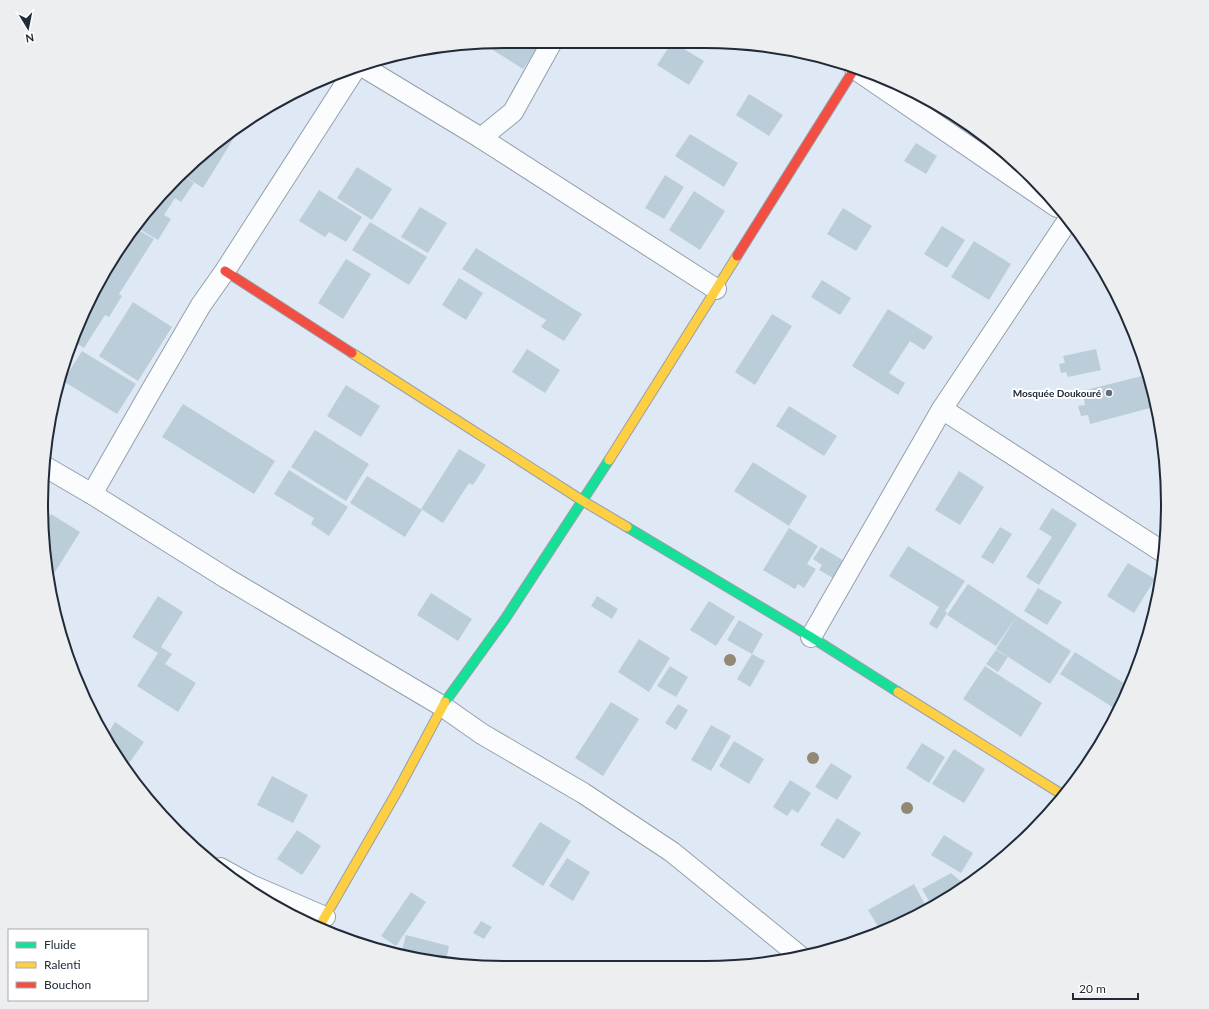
<svg xmlns="http://www.w3.org/2000/svg" width="1209" height="1009" viewBox="0 0 1209 1009" font-family="Lato,sans-serif">
<rect width="100%" height="100%" fill="#dfe9f5"/>
<g fill="#bccdda">
<path d="M504 41 541 42 523 69 488 47 491 43Z"/>
<path d="M671 44H676L704 61 689 85 657 65Z"/>
<path d="M749 94 783 115 769 136 736 115Z"/>
<path d="M240 128 203 188 181 174 212 150Z"/>
<path d="M690 134 738 163 724 187 675 156Z"/>
<path d="M916 143 937 156 926 174 904 161Z"/>
<path d="M357 167 392 189 372 220 337 198Z"/>
<path d="M180 174 194 183 181 202 175 198 164 215 171 219 158 240 136 227Z"/>
<path d="M665 175 684 187 664 219 645 208Z"/>
<path d="M319 190 362 217 346 242 329 232 325 237 299 221Z"/>
<path d="M694 191 725 211 700 250 669 230Z"/>
<path d="M420 207 447 223 428 253 401 237Z"/>
<path d="M843 208 872 226 856 251 827 234Z"/>
<path d="M370 222 427 257 409 285 352 250Z"/>
<path d="M942 226 965 240 947 268 924 254Z"/>
<path d="M135 228 154 239 119 294 122 296 109 317 105 315 84 348 73 341 119 247Z"/>
<path d="M974 241 1011 264 989 300 951 277Z"/>
<path d="M476 248 582 314 564 341 541 327 546 320 462 269Z"/>
<path d="M346 259 371 274 343 319 318 303Z"/>
<path d="M459 278 483 293 466 320 442 305Z"/>
<path d="M822 280 851 298 840 315 811 297Z"/>
<path d="M133 302 172 327 138 381 99 356Z"/>
<path d="M888 309 933 337 924 350 910 341 889 373 905 383 898 395 852 366Z"/>
<path d="M772 314 792 326 755 385 735 372Z"/>
<path d="M527 349 560 370 545 393 512 372Z"/>
<path d="M1096 349 1101 370 1068 377 1066 372 1061 373 1059 364 1065 363 1063 356Z"/>
<path d="M82 351 136 384 117 414 63 381Z"/>
<path d="M1142 376 1150 408 1090 424 1088 415 1081 416 1078 406 1085 405 1082 391Z"/>
<path d="M346 385 380 406 361 437 327 416Z"/>
<path d="M183 404 275 461 254 494 162 437Z"/>
<path d="M789 406 837 436 824 456 776 426Z"/>
<path d="M315 430 369 464 346 501 291 467Z"/>
<path d="M459 449 486 465 473 485 469 483 443 523 421 509Z"/>
<path d="M753 462 807 496 789 526 734 491Z"/>
<path d="M289 470 348 507 329 536 311 524 314 518 274 494Z"/>
<path d="M959 471 984 487 960 525 935 510Z"/>
<path d="M367 476 422 510 405 537 350 503Z"/>
<path d="M1052 508 1077 524 1039 585 1026 577 1052 537 1039 529Z"/>
<path d="M51 514 80 532 50 580 45 523Z"/>
<path d="M1000 527 1012 534 993 564 981 557Z"/>
<path d="M789 528 818 546 807 564 816 569 804 588 798 584 795 589 763 570Z"/>
<path d="M908 546 965 581 945 611 947 613 937 629 929 624 939 607 889 576Z"/>
<path d="M821 547 844 561 833 578 819 570 822 565 813 559Z"/>
<path d="M1128 563 1155 579 1134 613 1107 596Z"/>
<path d="M968 584 1017 616 996 646 947 615Z"/>
<path d="M1038 588 1062 602 1047 625 1024 611Z"/>
<path d="M431 593 472 619 458 641 417 615Z"/>
<path d="M158 596 183 612 161 647 172 654 165 664 196 683 178 712 137 686 158 653 132 637Z"/>
<path d="M597 596 618 609 612 619 591 606Z"/>
<path d="M709 601 735 617 716 646 690 630Z"/>
<path d="M1017 616 1071 651 1050 684 996 649Z"/>
<path d="M739 620 763 634 752 654 727 640Z"/>
<path d="M639 639 670 658 649 692 618 672Z"/>
<path d="M996 650 1008 657 998 672 986 664Z"/>
<path d="M1075 652 1130 687 1117 710 1060 674Z"/>
<path d="M752 654 765 661 750 687 737 679Z"/>
<path d="M670 666 688 677 676 697 657 686Z"/>
<path d="M985 666 1042 703 1021 737 963 699Z"/>
<path d="M611 702 639 719 603 776 575 758Z"/>
<path d="M678 704 688 710 676 730 665 723Z"/>
<path d="M115 722 144 742 125 769 119 762 106 737Z"/>
<path d="M711 725 731 736 711 771 691 760Z"/>
<path d="M734 741 764 759 749 784 719 766Z"/>
<path d="M922 743 945 757 929 783 906 768Z"/>
<path d="M954 749 985 769 964 803 932 784Z"/>
<path d="M831 763 852 776 837 800 815 787Z"/>
<path d="M272 776 308 795 293 823 257 805Z"/>
<path d="M790 780 811 793 798 813 792 809 787 816 773 807Z"/>
<path d="M837 818 861 833 844 859 820 845Z"/>
<path d="M540 822 571 841 543 886 512 866Z"/>
<path d="M297 830 321 846 302 875 277 859Z"/>
<path d="M944 835 973 853 961 873 931 855Z"/>
<path d="M567 858 590 872 573 901 549 886Z"/>
<path d="M951 873 966 886 932 906 922 889Z"/>
<path d="M914 884 927 908 882 933 868 910Z"/>
<path d="M411 892 426 902 396 946 381 936Z"/>
<path d="M481 921 492 927 484 939 473 933Z"/>
<path d="M406 935 449 946 446 961 402 950Z"/>
<path d="M374 943 384 949 371 947Z"/>
<path d="M519 962 522 967H511Z"/>
</g>
<g fill="none" stroke-linecap="round" stroke-linejoin="round">
<defs>
<g id="street">
<path d="M362 66 481 138 513 112 552 42"/>
<path d="M855 69 1057 207"/>
<path d="M481 138 716 289"/>
<path d="M942 409 1163 552"/>
<path d="M44 466 92 494 226 578 442 706 482 734 583 793 672 852 801 957"/>
<path d="M92 494 148 396 201 305 225 271 355 69"/>
<path d="M811 637 942 409 1068 220"/>
<path d="M220 868 251 885 325 917"/>
</g>
<g id="fast">
<path d="M627 527 811 637 898 692"/>
<path d="M445 702 505 619 609 460"/>
</g>
<g id="slow">
<path d="M352 353 583 501 627 527"/>
<path d="M609 460 737 256"/>
<path d="M898 692 1063 795"/>
<path d="M319 927 398 790 445 702"/>
</g>
<g id="jam">
<path d="M737 256 855 68"/>
<path d="M225 271 352 353"/>
</g>
</defs>
<use href="#street" stroke="#969faa" stroke-width="22"/>
<use href="#fast" stroke="#969faa" stroke-width="11"/>
<use href="#slow" stroke="#969faa" stroke-width="11"/>
<use href="#jam" stroke="#969faa" stroke-width="11"/>
<use href="#street" stroke="#fafcfe" stroke-width="20"/>
<use href="#fast" stroke="#16e098" stroke-width="9"/>
<use href="#slow" stroke="#ffcf43" stroke-width="9"/>
<use href="#jam" stroke="#f24e42" stroke-width="9"/>
</g>
<g fill="#928873">
<circle cx="730" cy="660" r="6"/>
<circle cx="813" cy="758" r="6"/>
<circle cx="907" cy="808" r="6"/>
</g>
<circle fill="#636d7a" stroke="#fff" stroke-width="1.5" cx="1109" cy="393" r="4"/>
<g text-anchor="middle" stroke-width="4" stroke-linejoin="round" paint-order="stroke">
<g font-size="10" font-weight="bold" fill="#202a38" stroke="#fff" text-anchor="end">
<text x="1101" y="397">Mosquée Doukouré</text>
</g>
</g>
<path d="M0 0H1209V1009H0ZM504 48H705A456 456 0 0 1 1161 504V505A456 456 0 0 1 705 961H504A456 456 0 0 1 48 505V504A456 456 0 0 1 504 48Z" fill="#edeeef" fill-rule="evenodd"/>
<path fill="none" stroke="#202a38" stroke-width="2" d="M504 48H705A456 456 0 0 1 1161 504V505A456 456 0 0 1 705 961H504A456 456 0 0 1 48 505V504A456 456 0 0 1 504 48Z"/>
<rect x="8" y="929" width="140" height="72" fill="#ffffff" stroke="#a6aaaf"/>
<rect x="16" y="942" width="20" height="6" fill="#16e098" stroke="#a6aaaf"/>
<text x="44" y="949" font-size="12" fill="#202a38">Fluide</text>
<rect x="16" y="962" width="20" height="6" fill="#ffcf43" stroke="#a6aaaf"/>
<text x="44" y="969" font-size="12" fill="#202a38">Ralenti</text>
<rect x="16" y="982" width="20" height="6" fill="#f24e42" stroke="#a6aaaf"/>
<text x="44" y="989" font-size="12" fill="#202a38">Bouchon</text>
<g transform="translate(28 28) rotate(170)" stroke="#ffffff" stroke-width="3" paint-order="stroke">
<path d="M0-3L7 15L0 10L-7 15Z" fill="#202a38"/>
<text y="-6" font-size="11" font-weight="bold" text-anchor="middle" fill="#202a38">N</text>
</g>
<path d="M1073 993v6h65v-6" fill="none" stroke="#202a38" stroke-width="2"/>
<text x="1079" y="993" font-size="12" fill="#202a38" stroke="#ffffff" stroke-width="3" paint-order="stroke">20 m</text>
</svg>
